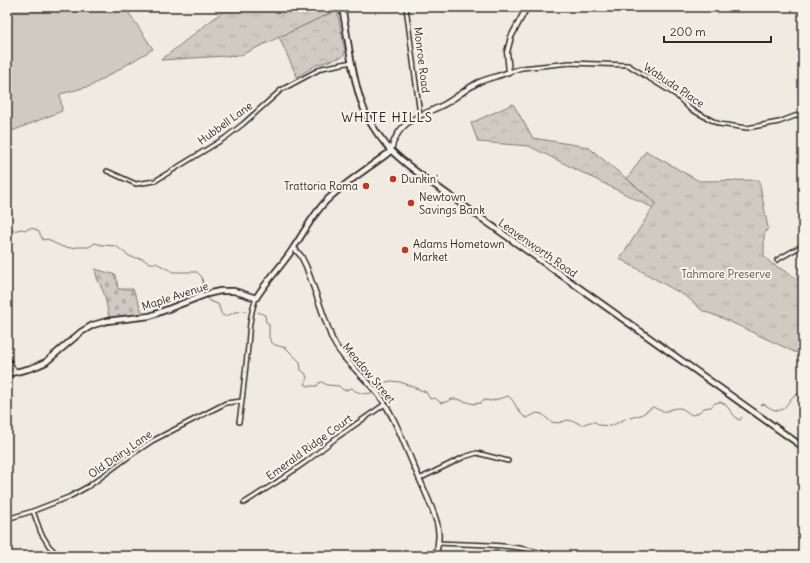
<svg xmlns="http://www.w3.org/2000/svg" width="810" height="563" viewBox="0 0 810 563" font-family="Delius,sans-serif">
<defs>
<pattern id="forest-crowns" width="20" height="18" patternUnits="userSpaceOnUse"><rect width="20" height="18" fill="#cfcbc2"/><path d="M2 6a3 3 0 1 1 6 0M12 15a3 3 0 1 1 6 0" fill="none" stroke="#b2aea7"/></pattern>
<pattern id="cemetery-stones" width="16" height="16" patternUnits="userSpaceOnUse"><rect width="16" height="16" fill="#cfcbc2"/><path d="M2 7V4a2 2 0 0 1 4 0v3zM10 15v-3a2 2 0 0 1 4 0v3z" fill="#b2aea7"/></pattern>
<pattern id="park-tufts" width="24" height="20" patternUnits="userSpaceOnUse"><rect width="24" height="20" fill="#cfcbc2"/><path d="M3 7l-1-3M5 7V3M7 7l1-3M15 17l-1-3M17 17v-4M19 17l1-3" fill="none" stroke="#b2aea7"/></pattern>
</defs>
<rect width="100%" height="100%" fill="#efebe0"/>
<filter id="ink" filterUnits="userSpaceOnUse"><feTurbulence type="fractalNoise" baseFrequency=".025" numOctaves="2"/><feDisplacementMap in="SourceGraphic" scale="8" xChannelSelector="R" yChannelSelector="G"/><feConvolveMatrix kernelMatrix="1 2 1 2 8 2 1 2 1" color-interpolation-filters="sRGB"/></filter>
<g filter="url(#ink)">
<path fill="#cfcbc2" stroke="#7d7b76" d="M7 7H125L153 49 91 86 60 94 62 111 7 133Z"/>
<g fill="url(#forest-crowns)" stroke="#7d7b76">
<path d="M337 10 345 51 344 55 342 57 316 65 297 77 279 37Z"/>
<path d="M513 104 533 138 588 147 656 203 653 208 529 146 478 142 471 123Z"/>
</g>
<path fill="url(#cemetery-stones)" stroke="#7d7b76" d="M95 269 116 275 118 289H133L143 314 109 317 105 297 103 291 97 278Z"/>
<g fill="url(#park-tufts)" stroke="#7d7b76">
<path d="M227 7H337V10L241 55 161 60 227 8Z"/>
<path d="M646 151 699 181 759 180 768 228 764 235V256L771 263 803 282V356L722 318 703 311 687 297 620 259 656 203 627 179Z"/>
</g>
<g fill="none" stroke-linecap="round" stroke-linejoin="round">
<g stroke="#74726e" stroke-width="1">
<path d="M7 225 11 227 13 231 21 229 26 230 30 228 35 229 39 232 43 240 48 239 54 243 63 247 71 248 78 247H89L95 243 102 245 116 246 125 253 131 257 143 259 149 263H156L173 272H197L202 277 204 291"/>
<path d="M207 298 209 301 218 304C220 308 220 313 223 316L229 315 235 312 246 311"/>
<path d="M258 312 265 315 266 322 269 324V337L271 342 275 345 286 348 300 362 301 370 305 373 307 377 305 384 308 386H317L319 383 322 382 327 385 339 386 343 390H346L352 388C356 393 365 395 372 393"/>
<path d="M379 389 386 382 391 381 400 382 426 392 430 399 435 398 441 403 446 402 452 399H457L474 404 480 403 485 400 491 401 508 396C516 401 517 414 527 418L537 413 542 414 551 422 558 423 568 420 576 422 581 425 590 422H595L599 425 611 426 625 419"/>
<path d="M761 405 764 404C791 424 783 391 803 394"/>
<path d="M630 418 641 415 653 407C669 416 666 408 679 408 684 408 688 414 693 415L698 413 704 408 711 407 715 403 720 402 725 404 737 419 740 420 742 417"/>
</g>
<defs>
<g id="minor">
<path d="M406 7 420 115"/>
<path d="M509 72 522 68 570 63 628 65 676 95 690 109 719 124 747 128 779 122 803 113"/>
<path d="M107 171 136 184 155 181 225 138 243 124 281 90 322 68 352 62"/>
<path d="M777 260 803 245"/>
<path d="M7 357 15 372"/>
<path d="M239 422C243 397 245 372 248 347 249 331 250 314 256 298"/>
<path d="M419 479 464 457 477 453 508 461"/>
<path d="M244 503 277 482 307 461 336 438 385 404"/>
<path d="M33 511 41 533 49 546 59 556"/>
<path d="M7 519 33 511 69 497 89 486 131 455 152 441 226 403 242 401"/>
<path d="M439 543C475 545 517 543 551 556"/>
</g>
<g id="tertiary">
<path d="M391 150C399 118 421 117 445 104 457 97 467 88 479 82 489 78 499 76 509 72L507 52 511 37 527 7"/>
<path d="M294 248 301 256 306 266 332 339C344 363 366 377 381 398 395 418 403 441 413 464 421 483 431 503 437 523 440 535 439 545 435 556"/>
</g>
<g id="secondary">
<path d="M342 7C348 37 351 72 361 101 366 117 376 133 387 146 397 157 410 167 422 176L803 447"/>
<path d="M7 374 28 369 37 366 46 362 81 332 93 325 107 321 150 316 207 294 220 291H234L256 298C267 280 283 265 294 247 305 231 313 214 327 200 346 182 367 169 387 154L391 150"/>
</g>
</defs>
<use href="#minor" stroke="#2b2b2b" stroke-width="6"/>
<use href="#tertiary" stroke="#2b2b2b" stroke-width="7"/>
<use href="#secondary" stroke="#2b2b2b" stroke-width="8"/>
<use href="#minor" stroke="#f7f3e8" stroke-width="3"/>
<use href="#tertiary" stroke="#f7f3e8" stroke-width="4"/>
<use href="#secondary" stroke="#f7f3e8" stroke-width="4.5"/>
</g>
</g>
<g fill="#c8321e" stroke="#f7f3e8" stroke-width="1.5">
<circle cx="393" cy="179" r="4"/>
<circle cx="366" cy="186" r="4"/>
<circle cx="411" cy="203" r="4"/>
<circle cx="405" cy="250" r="4"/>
</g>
<g text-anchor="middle" stroke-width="4" stroke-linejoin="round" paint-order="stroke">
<g font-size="11" fill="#2b2b2b" stroke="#f7f3e8">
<text transform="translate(422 60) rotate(83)" y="4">Monroe Road</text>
<text transform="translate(674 85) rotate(34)" y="4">Wabuda Place</text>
<text transform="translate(225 123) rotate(-36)" y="4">Hubbell Lane</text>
<text transform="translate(538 248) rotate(35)" y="4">Leavenworth Road</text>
<text transform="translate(175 296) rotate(-18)" y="4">Maple Avenue</text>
<text transform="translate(369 373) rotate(50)" y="4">Meadow Street</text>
<text transform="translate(309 447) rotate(-36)" y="4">Emerald Ridge Court</text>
<text transform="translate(120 454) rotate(-35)" y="4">Old Dairy Lane</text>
</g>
<g font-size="11" fill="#2b2b2b" stroke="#f7f3e8" text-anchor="start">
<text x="401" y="183">Dunkin'</text>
<text x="358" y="190" text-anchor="end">Trattoria Roma</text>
<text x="419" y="201">Newtown<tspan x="419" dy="13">Savings Bank</tspan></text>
<text x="413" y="248">Adams Hometown<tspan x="413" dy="13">Market</tspan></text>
</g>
<g font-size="11" fill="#545351" stroke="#f7f3e8">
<text x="726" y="278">Tahmore Preserve</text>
</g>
<g font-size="13" letter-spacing="1" fill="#2b2b2b" stroke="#f7f3e8">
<text x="387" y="122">WHITE HILLS</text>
</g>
</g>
<rect width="810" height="563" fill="none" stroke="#f7f3e8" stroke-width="24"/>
<rect x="12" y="12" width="786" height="539" fill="none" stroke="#2b2b2b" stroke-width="1.5" filter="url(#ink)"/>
<path d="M664 36v6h107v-6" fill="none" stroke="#2b2b2b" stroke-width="2"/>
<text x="670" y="36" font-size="12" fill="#2b2b2b" stroke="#f7f3e8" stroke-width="3" paint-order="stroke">200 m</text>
</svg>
